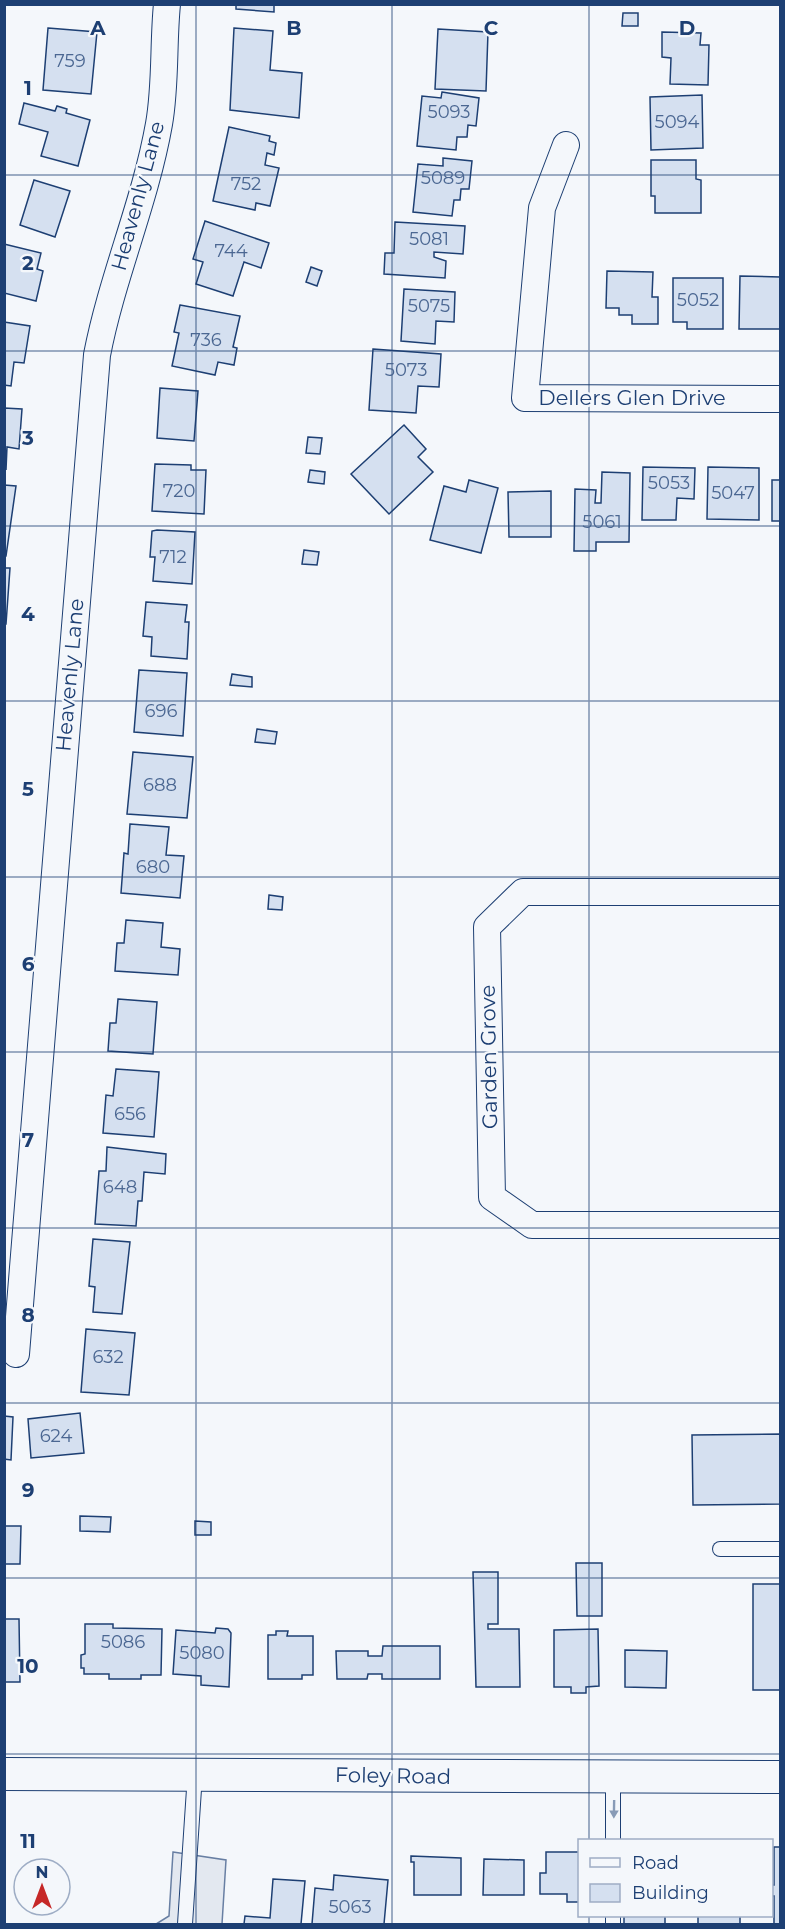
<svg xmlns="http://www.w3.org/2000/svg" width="785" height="1929" viewBox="0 0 785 1929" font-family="Montserrat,sans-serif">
<rect width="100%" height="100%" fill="#f4f7fb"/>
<path fill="#e3e8f0" stroke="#687fa3" stroke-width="1.5" d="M173 1852 226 1860 222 1924H156L169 1916Z"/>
<g fill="#d5e0f0" stroke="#1d3f73" stroke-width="1.5">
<path d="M236 4H274V12L236 9Z"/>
<path d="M623 13H638V26H622Z"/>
<path d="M48 28 97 32 91 94 43 90Z"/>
<path d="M234 28 273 31 270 70 302 73 299 118 230 110Z"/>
<path d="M438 29 488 32 486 91 435 89Z"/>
<path d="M662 32 701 33 700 45H709L708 85 670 84 671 58 662 57Z"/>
<path d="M442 92 479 98 476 126 468 125 467 137H457L456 150 417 146 422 96 441 98Z"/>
<path d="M702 95 703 148 651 150 650 97Z"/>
<path d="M24 103 55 111 57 106 67 109 66 113 90 120 78 166 41 156 48 132 19 124Z"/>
<path d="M229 127 270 136 269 141 276 143 274 155 267 153 265 165 279 168 270 206 256 203 255 210 213 201Z"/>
<path d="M443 158 472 161 469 189H461L460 200H454L452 216 413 212 418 164 443 166Z"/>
<path d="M651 160H696V179L701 180V213H655V196H651Z"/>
<path d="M34 180 70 191 55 237 20 225Z"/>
<path d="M205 221 269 243 261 268 244 262 233 296 196 284 203 262 193 259Z"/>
<path d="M395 222 465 226 463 254 434 252V257L446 261 445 278 384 274 385 253H394Z"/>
<path d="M4 244 41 253 37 269 43 271 36 301 4 293Z"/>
<path d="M311 267 322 271 317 286 306 282Z"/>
<path d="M607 271 653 272 652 297H658V324H632V315H619V308H606Z"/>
<path d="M740 276 780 277V329H739Z"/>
<path d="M673 278H723V329H687V322H673Z"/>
<path d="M404 289 455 292 454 322 436 321 435 344 401 341Z"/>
<path d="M180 305 240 316 233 347 237 348 234 365 218 362 215 375 172 366 179 333 174 332Z"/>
<path d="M4 322 30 326 24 363 14 362 11 386 4 385Z"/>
<path d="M373 349 441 354 439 387 418 386 416 413 369 410Z"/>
<path d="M160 388 198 391 194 441 157 438Z"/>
<path d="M4 408 22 409 19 449 7 447 6 470Z"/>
<path d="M404 425 426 449 418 457 433 472 389 514 351 474Z"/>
<path d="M308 437 322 438 320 454 306 453Z"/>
<path d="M155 464 191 465V470H206L204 514 152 511Z"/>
<path d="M643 467 695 468 694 499 677 498 676 520H642Z"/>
<path d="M708 467 759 468V520L707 519Z"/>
<path d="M310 470 325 472 324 484 308 482Z"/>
<path d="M602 472 630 473 629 542H596V551H574L575 489 596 490 595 503H601Z"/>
<path d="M469 480 498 488 481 553 430 540 444 486 466 492Z"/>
<rect x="772" y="480" width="8" height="41"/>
<path d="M4 485 16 486 6 556H4Z"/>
<path d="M551 491V537H509L508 492Z"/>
<path d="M157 530 195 532 192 584 153 581 155 557H150L152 531Z"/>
<path d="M304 550 319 552 317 565 302 564Z"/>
<path d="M4 568H10L6 624H4Z"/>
<path d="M146 602 187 605 185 622H189L187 659 151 656 152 637 143 636Z"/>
<path d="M139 670 187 673 183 736 134 732Z"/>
<path d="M232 674 252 677V687L230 685Z"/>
<path d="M257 729 277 732 275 744 255 742Z"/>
<path d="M133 752 193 757 187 818 127 814Z"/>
<path d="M130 824 169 827 166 855 184 856 180 898 121 893 124 853 128 854Z"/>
<path d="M269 895 283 897 282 910 268 909Z"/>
<path d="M126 920 163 923 161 947 180 949 178 975 115 971 117 943H124Z"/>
<path d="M118 999 157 1002 153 1054 108 1051 110 1023H116Z"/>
<path d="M116 1069 159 1072 154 1137 103 1133 106 1095 113 1096Z"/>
<path d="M107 1147 166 1154 165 1174 144 1172 142 1201H138L136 1226 95 1224 99 1171H106Z"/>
<path d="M93 1239 130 1242 122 1314 93 1312 95 1287 89 1286Z"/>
<path d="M86 1329 135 1333 129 1395 81 1392Z"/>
<path d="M80 1413 84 1453 31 1458 28 1419Z"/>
<path d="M4 1416 13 1417 11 1460 4 1459Z"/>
<path d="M780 1434V1504L693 1505 692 1435Z"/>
<path d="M80 1516 111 1517 110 1532 80 1531Z"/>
<path d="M195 1521 211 1522V1535H195Z"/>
<path d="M4 1526H21L20 1564H4Z"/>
<path d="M576 1563H602V1616H577Z"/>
<path d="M473 1572H498V1624H488V1629H519L520 1687H476Z"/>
<rect x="753" y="1584" width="27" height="106"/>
<path d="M4 1619H19L20 1682H4Z"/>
<path d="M85 1624H113V1628L162 1629 161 1675H141V1679H109V1674H84V1668H81V1655L85 1654Z"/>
<path d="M216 1628 228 1629 231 1633 229 1687 201 1685V1676L173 1674 176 1630 215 1633Z"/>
<path d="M598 1629 599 1686 586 1687V1693H571V1687H554V1630Z"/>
<path d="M276 1631H288L287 1636H313V1675H302V1679H268V1635H276Z"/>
<path d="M383 1646H440V1679H382V1674H368L367 1679H337L336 1651H368V1656H382Z"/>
<path d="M625 1650 667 1651 666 1688 625 1687Z"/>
<path d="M774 1847H780V1924H774V1896H772V1885H774Z"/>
<path d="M546 1852H580V1902H567V1894H540V1873H546Z"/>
<path d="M411 1856 461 1858V1895H414V1862H411Z"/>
<path d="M484 1859 524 1860V1895H483Z"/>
<path d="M334 1875 388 1880 384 1924H312L315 1888 333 1890Z"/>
<path d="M273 1879 305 1881 301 1924H244L245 1916 270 1918Z"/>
<rect x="624" y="1916" width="41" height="8"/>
<rect x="698" y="1916" width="42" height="8"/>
</g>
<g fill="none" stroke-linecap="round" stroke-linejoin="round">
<defs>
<g id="service">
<path d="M720 1549H780"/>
<path d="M613 1840V1778"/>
<path d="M613 1916V1924"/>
<path d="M185 1924 195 1774"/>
</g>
<g id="minor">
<path d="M566 145 542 208 525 398 780 399"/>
<path d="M780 892H523L487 927 492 1197 532 1225H780"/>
<path d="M16 1354 97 355C112 277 145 203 159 124 166 85 163 44 167 4"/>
</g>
<path id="tertiary" d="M4 1774 780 1777"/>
</defs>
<use href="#service" stroke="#1d3f73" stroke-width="16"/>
<use href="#minor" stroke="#1d3f73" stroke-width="28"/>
<use href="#tertiary" stroke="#1d3f73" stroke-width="34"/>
<use href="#service" stroke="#f4f7fb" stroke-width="14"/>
<use href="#minor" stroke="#f4f7fb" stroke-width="26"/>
<use href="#tertiary" stroke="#f4f7fb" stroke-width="32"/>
</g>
<defs><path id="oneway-solid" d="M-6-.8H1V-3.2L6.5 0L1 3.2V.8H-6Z" transform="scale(1.5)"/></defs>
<use fill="#889bb7" href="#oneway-solid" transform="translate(614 1809) rotate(91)"/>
<path fill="none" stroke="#1d3f73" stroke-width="1.5" stroke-opacity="0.55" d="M196 4V1924M392 4V1924M589 4V1840M4 175H780M4 351H780M4 526H780M4 701H780M4 877H780M4 1052H780M4 1228H780M4 1403H780M4 1578H780M4 1754H780M589 1916V1924"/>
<g text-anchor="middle" stroke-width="4.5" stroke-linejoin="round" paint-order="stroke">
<g font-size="18" fill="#4b6792">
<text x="70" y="67">759</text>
<text x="449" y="118">5093</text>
<text x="677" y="128">5094</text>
<text x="443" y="184">5089</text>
<text x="246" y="190">752</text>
<text x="429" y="245">5081</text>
<text x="231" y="257">744</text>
<text x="698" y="306">5052</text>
<text x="429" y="312">5075</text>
<text x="206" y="346">736</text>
<text x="406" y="376">5073</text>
<text x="669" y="489">5053</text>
<text x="179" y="497">720</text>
<text x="733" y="499">5047</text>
<text x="602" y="528">5061</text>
<text x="173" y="563">712</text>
<text x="161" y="717">696</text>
<text x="160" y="791">688</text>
<text x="153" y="873">680</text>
<text x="130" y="1120">656</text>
<text x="120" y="1193">648</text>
<text x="108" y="1363">632</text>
<text x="56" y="1442">624</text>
<text x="123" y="1648">5086</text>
<text x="202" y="1659">5080</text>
<text x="350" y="1913">5063</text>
</g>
<g font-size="21" fill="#1d3f73" stroke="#f4f7fb">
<text transform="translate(138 196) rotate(-75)" y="7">Heavenly Lane</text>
<text x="632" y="405">Dellers Glen Drive</text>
<text transform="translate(70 675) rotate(-85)" y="7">Heavenly Lane</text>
<text transform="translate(489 1057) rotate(-91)" y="7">Garden Grove</text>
<text transform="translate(393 1776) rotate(1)" y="7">Foley Road</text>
</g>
</g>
<g font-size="20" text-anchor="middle" font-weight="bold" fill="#1d3f73" stroke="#f4f7fb" stroke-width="4.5" stroke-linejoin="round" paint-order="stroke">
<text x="98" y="35">A</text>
<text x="294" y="35">B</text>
<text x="491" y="35">C</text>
<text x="687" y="35">D</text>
<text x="28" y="95">1</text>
<text x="28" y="270">2</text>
<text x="28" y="445">3</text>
<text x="28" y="621">4</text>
<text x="28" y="796">5</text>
<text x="28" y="971">6</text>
<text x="28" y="1147">7</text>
<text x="28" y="1322">8</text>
<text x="28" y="1497">9</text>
<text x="28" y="1673">10</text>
<text x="28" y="1848">11</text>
</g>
<rect width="785" height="1929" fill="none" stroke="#1d3f73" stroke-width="12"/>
<rect x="578" y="1839" width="195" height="78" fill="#f4f7fb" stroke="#9eadc5" stroke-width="1.5"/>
<rect x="590" y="1858" width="30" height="9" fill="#f4f7fb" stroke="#9eadc5" stroke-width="1.5"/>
<text x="632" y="1869" font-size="18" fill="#1d3f73">Road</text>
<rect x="590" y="1884" width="30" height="18" fill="#d5e0f0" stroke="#9eadc5" stroke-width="1.5"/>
<text x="632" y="1899" font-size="18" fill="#1d3f73">Building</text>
<g transform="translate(42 1887)"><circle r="28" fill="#f4f7fb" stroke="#9eadc5" stroke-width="1.5"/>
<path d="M0-4.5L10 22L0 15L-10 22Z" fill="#c62828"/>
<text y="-9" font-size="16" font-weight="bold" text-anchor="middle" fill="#1d3f73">N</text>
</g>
</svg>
